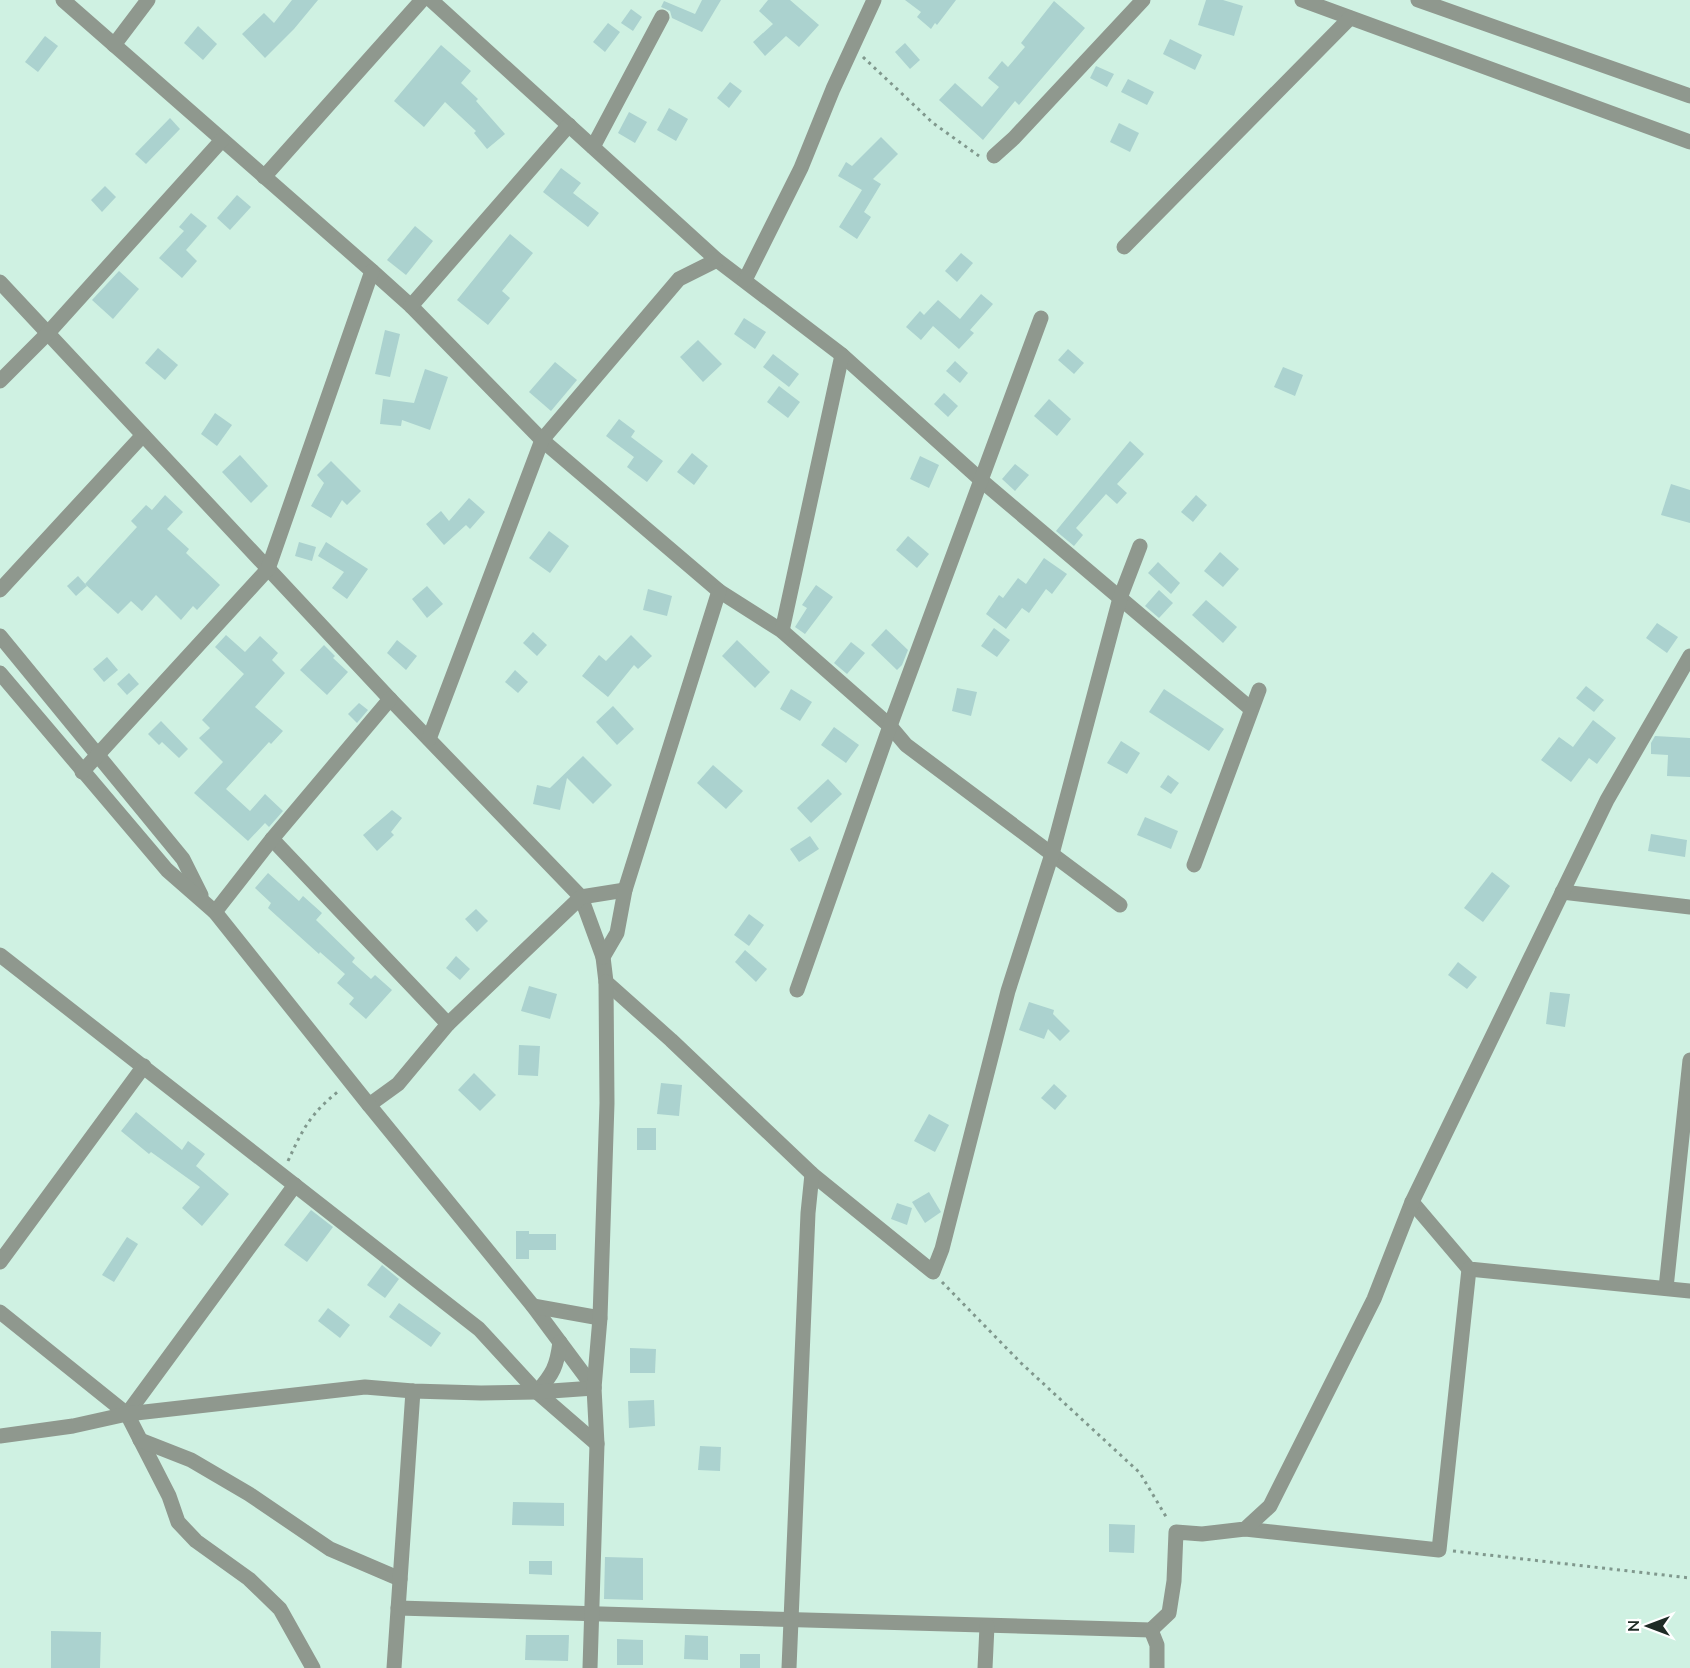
<svg xmlns="http://www.w3.org/2000/svg" width="1690" height="1668" viewBox="0 0 1690 1668" font-family="Mulish,sans-serif">
<rect width="100%" height="100%" fill="#cff1e2"/>
<g fill="#abd2cf">
<path d="M292 0H318L294 29 265 58 242 34 264 13 274 23Z"/>
<path d="M702 0H721L702 32 672 18 670 11 661 7 664 1 695 14Z"/>
<path d="M768 0H790L819 25 799 47 786 36 765 56 753 42 773 24 759 11Z"/>
<path d="M905 0H956L937 25 935 23 931 29 917 17 921 12Z"/>
<path d="M1206 0H1223L1243 6 1234 36 1198 25Z"/>
<path d="M1054 1 1085 28 1019 105 1015 101 983 140 939 100 955 83 982 107 999 87 988 78 1002 61 1008 67 1025 47 1021 43Z"/>
<path d="M631 9 642 17 633 31 621 23Z"/>
<path d="M608 23 620 32 605 52 593 42Z"/>
<path d="M198 26 217 44 203 60 184 43Z"/>
<path d="M45 36 58 46 38 72 25 62Z"/>
<path d="M1170 39 1202 55 1195 70 1163 54Z"/>
<path d="M905 43 920 60 910 69 895 52Z"/>
<path d="M441 45 471 71 461 83 478 99 476 101 505 134 487 149 474 133 476 131 445 102 424 127 394 101Z"/>
<path d="M1096 66 1114 74 1107 87 1090 78Z"/>
<path d="M1128 79 1154 92 1147 105 1121 92Z"/>
<path d="M730 82 742 91 729 108 717 98Z"/>
<path d="M669 108 688 119 676 141 657 130Z"/>
<path d="M629 112 647 122 635 143 618 133Z"/>
<path d="M170 118 180 129 146 164 135 154Z"/>
<path d="M1119 123 1139 133 1130 152 1110 142Z"/>
<path d="M881 137 898 154 873 179 881 184 864 212 871 217 857 239 839 227 862 190 838 176 846 162 852 166Z"/>
<path d="M561 168 581 183 573 193 599 213 588 227 543 192Z"/>
<path d="M105 186 116 197 102 212 91 200Z"/>
<path d="M237 195 251 207 230 230 217 218Z"/>
<path d="M191 213 207 226 186 250 197 261 182 278 159 258 184 231 179 227Z"/>
<path d="M415 226 433 241 406 275 387 260Z"/>
<path d="M510 234 533 253 502 291 510 298 488 325 457 300Z"/>
<path d="M961 253 973 263 957 282 945 271Z"/>
<path d="M119 271 139 289 113 319 92 300Z"/>
<path d="M981 294 993 304 970 330 974 333 959 349 933 326 921 340 906 327 920 311 924 315 938 300 960 319Z"/>
<path d="M744 318 766 332 755 349 734 334Z"/>
<path d="M385 330 400 334 390 377 375 374Z"/>
<path d="M698 340 722 364 703 382 680 357Z"/>
<path d="M158 348 178 365 165 380 145 363Z"/>
<path d="M1068 349 1084 363 1074 374 1058 360Z"/>
<path d="M773 354 799 374 789 387 763 367Z"/>
<path d="M955 361 968 373 960 383 946 371Z"/>
<path d="M555 362 577 380 551 411 529 392Z"/>
<path d="M1283 367 1303 375 1295 396 1274 387Z"/>
<path d="M425 369 448 377 430 430 402 420 401 426 380 424 383 399 414 403Z"/>
<path d="M779 386 800 402 788 418 767 402Z"/>
<path d="M944 393 958 406 948 417 934 404Z"/>
<path d="M1049 399 1071 419 1057 436 1034 416Z"/>
<path d="M215 413 232 425 217 446 201 434Z"/>
<path d="M619 419 635 431 631 437 663 461 647 482 627 467 634 457 606 436Z"/>
<path d="M1130 441 1144 454 1117 484 1127 493 1117 504 1106 494 1076 528 1083 535 1074 546 1056 531Z"/>
<path d="M692 453 708 466 694 485 677 472Z"/>
<path d="M240 455 268 486 251 503 222 472Z"/>
<path d="M920 456 939 465 929 488 910 479Z"/>
<path d="M331 461 361 491 347 505 342 500 331 518 311 506 324 483 317 475Z"/>
<path d="M1015 464 1029 475 1015 491 1002 479Z"/>
<path d="M1671 484 1690 490V523L1661 515Z"/>
<path d="M165 495 183 512 167 529 189 549 186 553 220 585 197 610 193 606 181 620 156 595 142 611 131 601 118 614 85 584 137 527 131 521 146 505 152 510Z"/>
<path d="M1196 495 1207 505 1193 522 1181 512Z"/>
<path d="M469 498 485 512 470 529 466 525 444 545 426 524 441 511 449 521Z"/>
<path d="M549 531 569 546 550 573 529 558Z"/>
<path d="M908 536 929 554 917 568 896 550Z"/>
<path d="M299 542 316 547 312 561 295 556Z"/>
<path d="M326 542 368 569 347 599 332 588 344 572 318 556Z"/>
<path d="M1220 552 1239 569 1223 587 1204 571Z"/>
<path d="M1044 558 1067 574 1052 594 1046 589 1029 613 1022 608 1006 629 986 614 999 595 1003 598 1018 578 1026 584Z"/>
<path d="M1158 562 1180 583 1171 594 1148 573Z"/>
<path d="M78 576 87 586 76 596 67 586Z"/>
<path d="M816 585 833 597 805 634 795 627 807 608 802 605Z"/>
<path d="M427 586 443 604 427 618 412 599Z"/>
<path d="M648 589 672 596 667 616 643 610Z"/>
<path d="M1159 590 1173 603 1159 618 1145 606Z"/>
<path d="M1206 600 1237 627 1223 643 1192 615Z"/>
<path d="M1657 623 1678 637 1667 653 1646 638Z"/>
<path d="M994 628 1010 640 997 657 981 646Z"/>
<path d="M886 629 908 650 902 665 897 670 871 645Z"/>
<path d="M533 632 547 645 537 656 523 643Z"/>
<path d="M226 635 245 652 260 636 278 653 272 660 285 673 255 707 283 731 271 744 269 742 226 789 250 811 265 794 283 811 269 827 265 823 248 841 194 793 223 762 199 738 210 728 202 720 244 674 215 647Z"/>
<path d="M631 635 652 656 638 669 634 665 608 697 582 676 599 655 606 661Z"/>
<path d="M397 640 417 656 406 670 387 653Z"/>
<path d="M737 640 770 672 755 688 722 656Z"/>
<path d="M851 642 865 653 847 674 834 663Z"/>
<path d="M324 645 335 656 333 658 348 672 327 695 300 670Z"/>
<path d="M107 657 118 670 104 682 93 669Z"/>
<path d="M515 670 528 682 518 693 505 682Z"/>
<path d="M129 673 139 684 127 695 117 684Z"/>
<path d="M1586 686 1604 700 1594 712 1576 698Z"/>
<path d="M957 688 977 692 971 716 952 711Z"/>
<path d="M791 689 812 702 800 721 780 709Z"/>
<path d="M1164 689 1224 729 1209 751 1149 712Z"/>
<path d="M359 703 368 710 357 723 348 714Z"/>
<path d="M613 706 634 729 617 745 596 722Z"/>
<path d="M1593 720 1616 738 1597 764 1589 758 1571 782 1541 760 1559 737 1573 747Z"/>
<path d="M161 721 188 749 179 758 162 742 159 745 148 734Z"/>
<path d="M834 727 859 745 846 763 821 745Z"/>
<path d="M1655 736 1690 738V777L1667 776 1668 755 1651 754V743Z"/>
<path d="M1121 741 1140 753 1127 774 1107 763Z"/>
<path d="M583 756 612 785 593 804 567 778 560 810 533 804 537 785 550 788Z"/>
<path d="M713 765 743 791 726 809 697 783Z"/>
<path d="M1168 775 1179 783 1171 794 1160 787Z"/>
<path d="M828 779 842 794 811 823 797 808Z"/>
<path d="M392 810 402 818 391 832 394 835 377 851 363 835Z"/>
<path d="M1145 817 1178 831 1171 849 1137 835Z"/>
<path d="M1651 834 1687 840 1685 857 1648 851Z"/>
<path d="M810 836 819 849 799 862 790 849Z"/>
<path d="M1492 872 1510 886 1483 922 1464 908Z"/>
<path d="M268 873 299 901 303 896 322 913 316 920 355 958 352 962 371 979 375 975 392 990 366 1019 349 1004 354 998 337 983 345 974 320 952 319 954 268 908 271 903 255 888Z"/>
<path d="M476 909 488 921 477 932 465 919Z"/>
<path d="M749 914 764 925 749 946 734 935Z"/>
<path d="M745 950 767 969 756 982 735 962Z"/>
<path d="M456 956 470 969 460 980 446 968Z"/>
<path d="M1458 962 1477 977 1467 989 1448 975Z"/>
<path d="M529 986 557 994 550 1019 521 1011Z"/>
<path d="M1550 992 1570 994 1565 1027 1546 1024Z"/>
<path d="M1029 1002 1054 1010 1053 1014 1070 1031 1060 1041 1048 1029 1044 1039 1019 1030Z"/>
<path d="M519 1045 540 1046 538 1076 518 1075Z"/>
<path d="M474 1073 496 1095 480 1111 458 1090Z"/>
<path d="M661 1083 682 1085 679 1116 657 1114Z"/>
<path d="M1054 1084 1067 1096 1055 1110 1041 1098Z"/>
<path d="M136 1112 182 1150 188 1141 205 1154 196 1166 229 1194 202 1226 182 1208 200 1187 151 1152 149 1154 121 1131Z"/>
<path d="M929 1114 949 1125 935 1152 914 1141Z"/>
<rect x="637" y="1128" width="19" height="22"/>
<path d="M929 1192 941 1212 925 1223 912 1202Z"/>
<path d="M897 1203 912 1208 907 1225 891 1219Z"/>
<path d="M311 1210 333 1227 307 1262 284 1245Z"/>
<path d="M516 1231H529V1234H556V1250H529V1259H516Z"/>
<path d="M127 1237 138 1244 114 1282 102 1275Z"/>
<path d="M382 1265 399 1279 385 1298 367 1285Z"/>
<path d="M399 1303 441 1333 431 1347 389 1317Z"/>
<path d="M328 1308 350 1325 340 1338 318 1321Z"/>
<path d="M630 1348 656 1349 655 1373H630Z"/>
<path d="M654 1400 655 1426 629 1428 628 1401Z"/>
<path d="M700 1446 721 1447 720 1471 698 1470Z"/>
<path d="M513 1502 564 1503V1526L512 1525Z"/>
<path d="M1109 1524 1135 1525 1134 1553 1109 1552Z"/>
<path d="M605 1557 643 1558V1600L604 1599Z"/>
<path d="M529 1561H552V1575L529 1574Z"/>
<path d="M51 1631 101 1632 100 1668H51Z"/>
<path d="M526 1635H569L568 1661 525 1660Z"/>
<path d="M685 1635 708 1636V1660L684 1659Z"/>
<path d="M617 1639 643 1640V1665H617Z"/>
<rect x="740" y="1654" width="20" height="14"/>
</g>
<g fill="none" stroke-linecap="round" stroke-linejoin="round">
<g stroke="#80988d" stroke-width="3" stroke-dasharray="3 4.5" stroke-linecap="butt">
<path d="M863 57 933 123 979 156"/>
<path d="M288 1161C303 1128 311 1113 340 1090"/>
<path d="M942 1282 1021 1363 1140 1473 1168 1520"/>
<path d="M1453 1551 1690 1578"/>
</g>
<g stroke="#8f988e" stroke-width="15">
<path d="M63 0 372 271 411 306 542 440 719 591 782 631 890 726 906 745 1120 905"/>
<path d="M431 0 717 260 842 355 982 481 1251 709"/>
<path d="M1302 0 1690 142"/>
<path d="M1418 0 1690 96"/>
<path d="M114 45 148 0"/>
<path d="M593 147 662 17"/>
<path d="M994 156 1014 138 1143 0"/>
<path d="M264 177 422 0"/>
<path d="M1124 247 1350 18"/>
<path d="M745 280 801 168 833 89 874 0"/>
<path d="M0 282 390 699 581 897 603 957 606 982 671 1040 812 1174 933 1272 942 1249 1008 991 1052 854 1120 598 1140 546"/>
<path d="M411 306 569 125"/>
<path d="M0 381 48 333 222 140"/>
<path d="M0 590 143 435"/>
<path d="M782 631 842 355"/>
<path d="M0 636 183 859 201 895"/>
<path d="M0 673 167 870 215 912 369 1105 398 1084 448 1024 581 897 625 890"/>
<path d="M429 739 542 440 679 279 717 260"/>
<path d="M82 772 268 569 372 271"/>
<path d="M272 839 448 1024"/>
<path d="M1194 865 1259 690"/>
<path d="M1562 892 1690 907"/>
<path d="M215 912 272 839 390 699"/>
<path d="M0 955 479 1329 537 1392 597 1444"/>
<path d="M603 957 617 933 625 890 719 591"/>
<path d="M797 990 890 726 1041 318"/>
<path d="M369 1105 533 1306 594 1388"/>
<path d="M1412 1202 1469 1269 1690 1291"/>
<path d="M0 1262 144 1066"/>
<path d="M1666 1288 1690 1060"/>
<path d="M533 1306 600 1318"/>
<path d="M0 1312 127 1414 169 1496 178 1522 196 1541 249 1579 280 1609 313 1668"/>
<path d="M537 1392C553 1374 557 1366 560 1342"/>
<path d="M127 1414 295 1185"/>
<path d="M0 1436 73 1426 127 1414 365 1387 413 1391 481 1393 537 1392 594 1388"/>
<path d="M140 1440 191 1460 249 1494 330 1549 400 1579"/>
<path d="M1245 1529 1439 1550 1469 1269"/>
<path d="M398 1608 1151 1630 1169 1613 1174 1581 1176 1532 1202 1534 1245 1529 1270 1506 1374 1299 1412 1202 1607 800 1690 656"/>
<path d="M1151 1630 1157 1645V1668"/>
<path d="M394 1668 413 1391"/>
<path d="M590 1668 597 1444 594 1388 600 1318 607 1103 606 982"/>
<path d="M789 1668 808 1213 812 1174"/>
<path d="M985 1668 987 1626"/>
</g>
</g>
<g transform="translate(1648 1626) rotate(270)" stroke="#ffffff" stroke-width="4.5" paint-order="stroke">
<path d="M0-4.5L10 22L0 15L-10 22Z" fill="#1e2b25"/>
<text y="-9" font-size="16" font-weight="bold" text-anchor="middle" fill="#1e2b25">N</text>
</g>
</svg>
